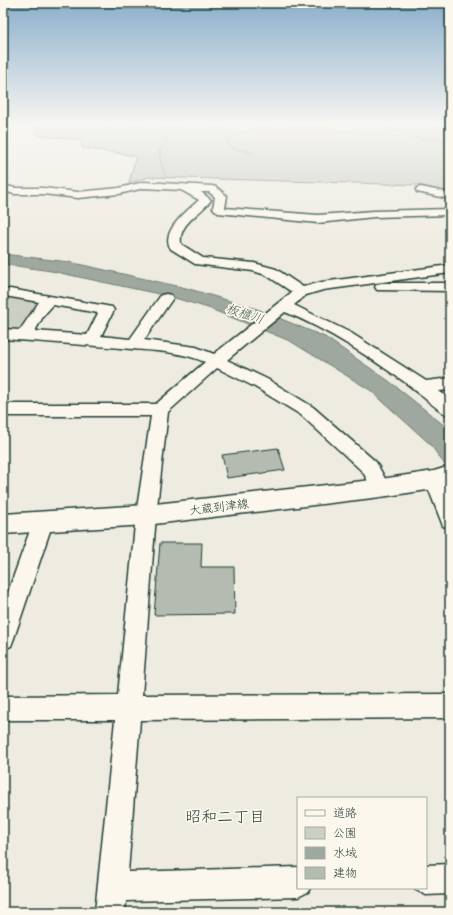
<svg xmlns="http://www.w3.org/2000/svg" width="453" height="915" viewBox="0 0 453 915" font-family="'Patrick Hand','Klee One',sans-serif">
<rect width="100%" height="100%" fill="#eeece1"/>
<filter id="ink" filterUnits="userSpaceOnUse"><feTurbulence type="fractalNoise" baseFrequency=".025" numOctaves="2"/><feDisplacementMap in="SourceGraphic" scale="8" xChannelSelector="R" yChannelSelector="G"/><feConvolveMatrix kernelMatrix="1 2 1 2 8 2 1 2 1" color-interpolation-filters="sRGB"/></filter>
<g filter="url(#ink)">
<g fill="#cbcfc4" stroke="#75867c">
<path d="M36 124H423L450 126V193L419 185 149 177 129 183 136 156 82 148 81 140 38 135Z"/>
<path d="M3 296 43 302 25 332 3 330Z"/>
</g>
<path fill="#9fa89f" stroke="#6c7d74" d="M3 254 69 262 186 288 257 309 325 337 389 381 450 430V472L430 444 370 390 290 341 208 308 168 296 51 271 3 264Z"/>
<g fill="#b4bbb0" stroke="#1f3d34">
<path d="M278 448 285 470 227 478 222 455Z"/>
<path d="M160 543H202L201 567H234L235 614 154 615Z"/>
</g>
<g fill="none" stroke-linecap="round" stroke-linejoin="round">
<defs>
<g id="minor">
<path d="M144 182 212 186 216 187 227 196 225 208 318 215 374 211 450 209V215L374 217 318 223 218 213 213 208 215 197 209 192H201L211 200C200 215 178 223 181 244L203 258 254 263 276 269 303 287 322 282 450 265V273L323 290 306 295 294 305 351 333 426 381 450 378V390L439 391 450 400V416C440 413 417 391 406 383 368 356 329 330 285 312L227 360 267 379 313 407 376 462 390 488 388 493 381 496 374 493 363 472 301 415 255 387 217 368 168 412 156 515 142 695 450 694V718L140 720 128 872 298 867V888H310L308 892 298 897 126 901 125 912H95L115 720H3V696L118 695 136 515 151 416H3V404H156L205 362C182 352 157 351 132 349 89 345 46 342 3 339V329L20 330 39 302 5 296 3 293 5 290 10 289 112 307 114 310 101 336 130 339 161 295 166 294 171 295 173 298 144 340 196 347 214 354 292 292 266 275 253 271 195 264 171 249C159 232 188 210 199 200L181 190 144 188 119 194 78 198 43 194H15L3 191V185L15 188H43L78 192 119 188ZM53 305 98 313 87 335 35 331 44 315Z"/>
<path d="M421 187 450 193V199L417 192 416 190 417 188Z"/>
<path d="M382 283H450V291L377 290 375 287 377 284Z"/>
<path d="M434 472 441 475 450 496V528L443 526 425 480 427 475Z"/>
<path d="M43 514 50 516 53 522 14 638 11 646 3 649V606L33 522 36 516Z"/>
<path d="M450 864V894L426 895 416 890 415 888H426V865Z"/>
</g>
<path id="major" d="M450 466V484L434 489 381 497 146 525 3 534V514L146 505 381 479 434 471Z"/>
</defs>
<use href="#minor" stroke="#1f3d34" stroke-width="3"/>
<use href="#major" stroke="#1f3d34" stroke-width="3"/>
<g stroke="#1f3d34" stroke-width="1.5" stroke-dasharray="0.5 1.5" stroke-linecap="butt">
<path d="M283 124 386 136 450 140"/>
<path d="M253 153 231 147 226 142 239 133 274 124"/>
<path d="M165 175 160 160V149L182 124"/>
</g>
<use href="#minor" fill="#fbf7ec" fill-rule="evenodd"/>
<use href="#major" fill="#fbf7ec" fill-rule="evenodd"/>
</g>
</g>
<linearGradient id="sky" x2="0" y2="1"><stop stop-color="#8bafcb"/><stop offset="0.49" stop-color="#f7f6f2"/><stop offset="1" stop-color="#f7f6f2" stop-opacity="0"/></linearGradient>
<rect width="453" height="253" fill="url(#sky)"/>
<g text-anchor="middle" stroke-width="3.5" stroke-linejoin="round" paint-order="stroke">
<g font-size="12" fill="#1f3d34" stroke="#fbf7ec">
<text transform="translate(219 507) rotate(-7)" y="4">大蔵到津線</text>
</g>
<g font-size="13" font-style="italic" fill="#455d54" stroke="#fbf7ec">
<text transform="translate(245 313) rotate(18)" y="5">板櫃川</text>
</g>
<g font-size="16" fill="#1f3d34" stroke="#fbf7ec">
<text x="225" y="822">昭和二丁目</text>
</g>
</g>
<rect width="453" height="915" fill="none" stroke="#fbf7ec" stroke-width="16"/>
<rect x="8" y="8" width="437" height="899" fill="none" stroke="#1f3d34" stroke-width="1.5" filter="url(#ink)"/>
<rect x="297" y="797" width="130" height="92" fill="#fbf7ec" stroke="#a3ada2"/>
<rect x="305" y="810" width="20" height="6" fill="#fbf7ec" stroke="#a3ada2"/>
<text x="333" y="817" font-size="12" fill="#1f3d34">道路</text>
<rect x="305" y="827" width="20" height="12" fill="#cbcfc4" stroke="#a3ada2"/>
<text x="333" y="837" font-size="12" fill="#1f3d34">公園</text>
<rect x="305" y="847" width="20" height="12" fill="#9fa89f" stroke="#a3ada2"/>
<text x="333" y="857" font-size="12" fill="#1f3d34">水域</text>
<rect x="305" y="867" width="20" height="12" fill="#b4bbb0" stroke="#a3ada2"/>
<text x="333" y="877" font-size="12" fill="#1f3d34">建物</text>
</svg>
